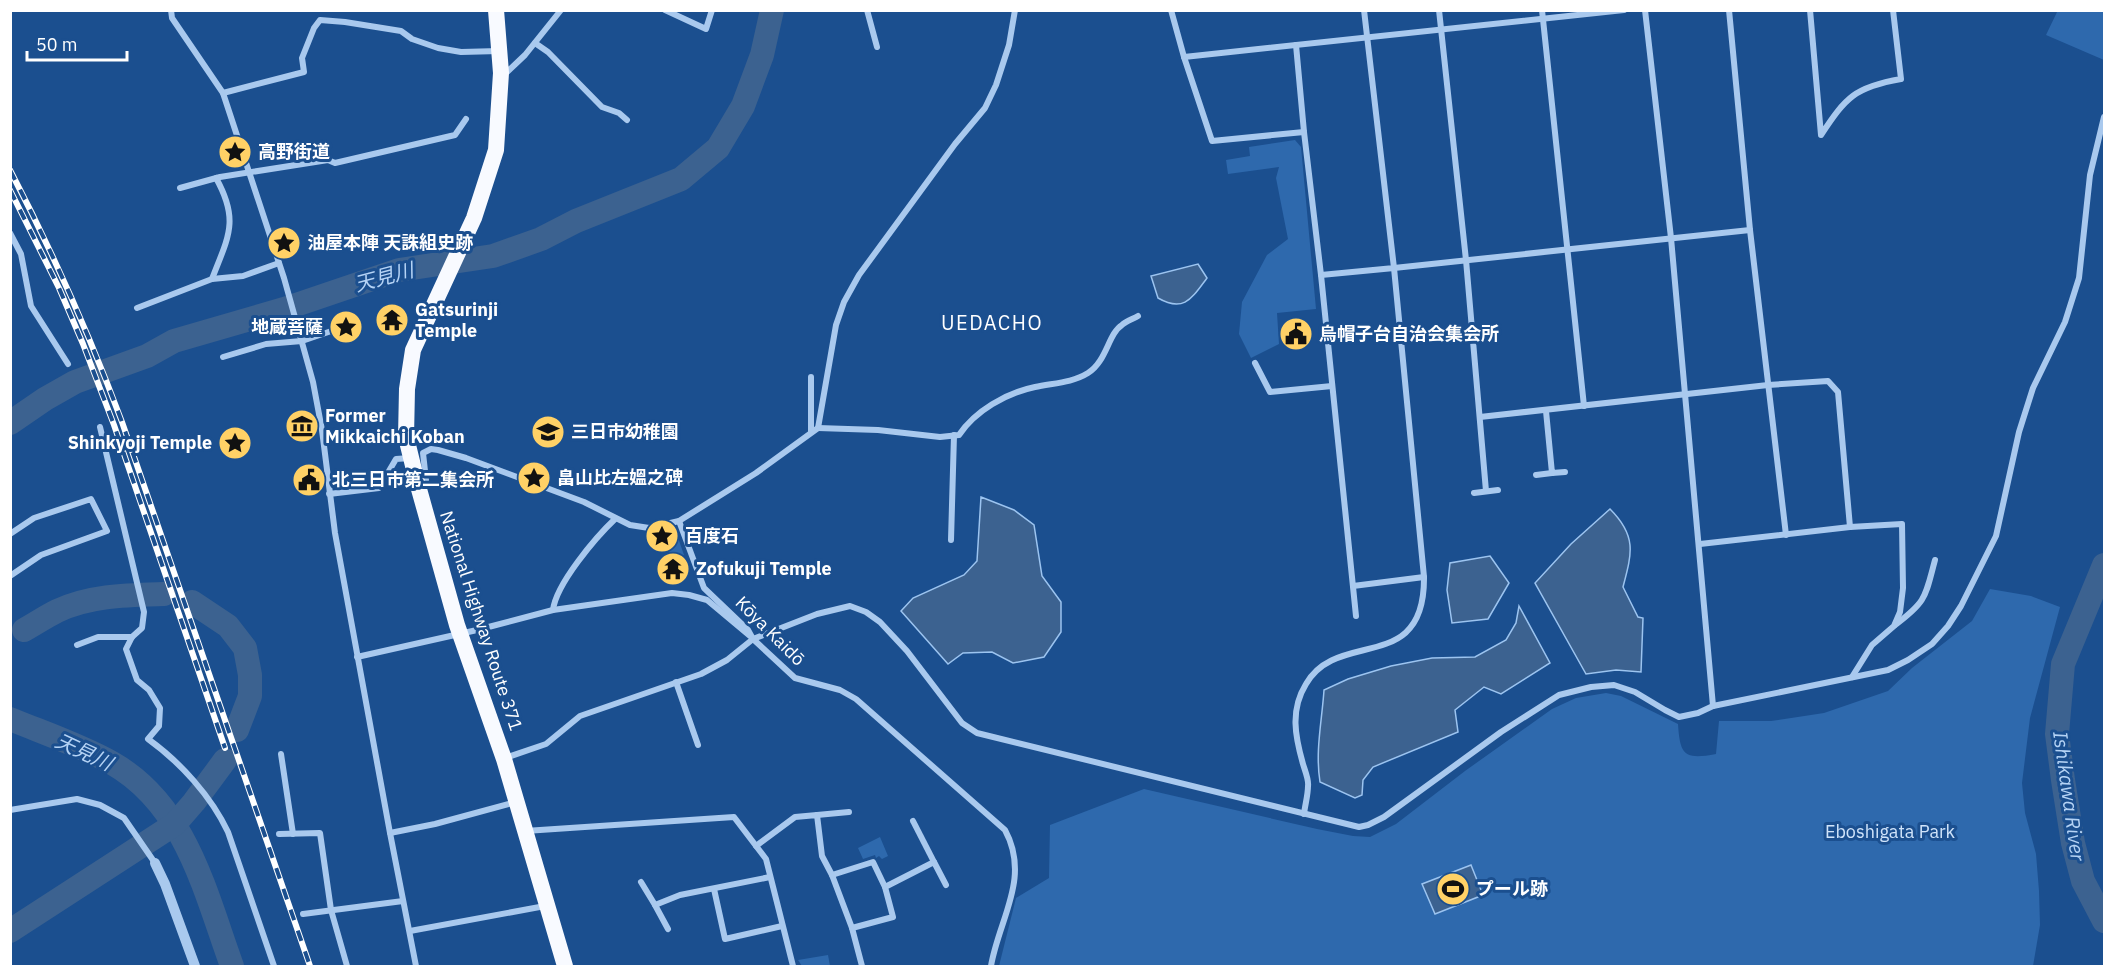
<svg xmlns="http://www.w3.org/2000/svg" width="2115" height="977" viewBox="0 0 2115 977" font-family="'IBM Plex Sans','Noto Sans JP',sans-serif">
<rect width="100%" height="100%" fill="#1b4f8f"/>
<g fill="#2e69ad">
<path d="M2058 10 2104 11V60L2046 35Z"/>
<path d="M1295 140 1301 147 1316 309 1277 313 1279 344 1251 358 1239 334 1242 302 1267 255 1288 239 1276 178 1279 167 1228 174 1226 160 1250 156 1249 147Z"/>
<path d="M674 531 676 532 684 555 670 558 665 533Z"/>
<path d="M1990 589 2031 596 2060 607 2030 718 2022 783 2025 813 2036 854 2039 891 2040 925 2033 966H999L1016 898 1049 878 1050 825 1144 789 1317 829 1353 836 1370 837 1396 824 1465 771 1552 709 1576 698 1606 693 1621 696 1678 724C1680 755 1684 760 1716 754L1719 721H1771L1824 713 1888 691 1912 668 1972 621Z"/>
<path d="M880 837 888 856 882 859 879 856 876 858 875 855 863 859 858 848Z"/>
<path d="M828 955 830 966H802L798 960Z"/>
</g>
<g fill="#3c6290" stroke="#9cc4f0" stroke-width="1.5">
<path d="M1198 264 1207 278C1192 298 1184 313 1158 298L1151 276Z"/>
<path d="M981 497 1014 510 1034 525 1042 576 1061 602V632L1044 657 1013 663 992 652 963 653 948 664 901 611 913 598 964 575 977 561Z"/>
<path d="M1610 509C1637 536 1632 553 1623 587L1638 617 1643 618 1641 672 1616 670 1586 674 1535 583 1571 544Z"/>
<path d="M1490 556 1509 583 1488 619 1452 623 1447 590 1450 563Z"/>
<path d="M1519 606 1550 663 1501 694 1484 687 1455 710 1458 732 1373 767 1363 780 1362 795 1355 798 1320 782C1315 751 1322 721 1324 690L1348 679 1391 666 1432 658 1475 657 1506 640 1516 623Z"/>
<path d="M1471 865 1483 895 1435 914 1422 884Z"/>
</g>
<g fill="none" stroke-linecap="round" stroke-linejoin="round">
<g stroke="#3c6290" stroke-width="24">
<path d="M10 423 45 399 75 382 147 356 174 341 284 309 399 270 493 256 541 239 576 221 681 179 718 148 743 106 762 55 772 10"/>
<path d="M2104 565 2063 664 2057 734 2063 780 2073 843 2083 881 2104 921"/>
<path d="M192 602 228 626 245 648 250 675V696L237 730"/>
<path d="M24 630C35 624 45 617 57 611 90 595 129 595 164 594"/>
<path d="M10 719C44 733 80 745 112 763 186 805 205 892 232 966"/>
<path d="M10 931 175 824 194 802 225 760"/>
</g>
<g stroke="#a9c9ee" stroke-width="6">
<path d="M171 10 172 18 223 93 284 278 313 382 322 430 335 533 390 833 416 966"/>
<path d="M665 10 706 29 712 10"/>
<path d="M867 10 877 47"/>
<path d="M1171 10 1184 57 1212 141 1304 132"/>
<path d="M1439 10 1466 260 1486 491"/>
<path d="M1542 10 1584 406"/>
<path d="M1645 10 1671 238 1713 706"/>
<path d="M1729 10 1750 230 1786 535"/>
<path d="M1810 10 1821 135C1846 97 1855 87 1901 79L1893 10"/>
<path d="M535 43 548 52 602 107 619 113 627 120"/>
<path d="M1296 45 1304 132 1321 275"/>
<path d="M1184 57 1624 10"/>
<path d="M503 73 507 72 525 55 561 10"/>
<path d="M223 93 304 72 302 58 314 28 320 20 345 22 401 31 412 39 438 48 461 52 499 51"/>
<path d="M180 188 220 177 328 160 335 163 455 135 466 119"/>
<path d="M10 233 21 254 31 306 68 364"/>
<path d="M212 279 243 276 279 263"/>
<path d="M137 308 212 279C228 237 240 221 216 178"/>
<path d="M223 357 266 344 302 341 352 324"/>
<path d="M1255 363 1270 392 1332 386"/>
<path d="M1546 411 1552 473 1565 472"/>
<path d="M1480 417 1768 385 1828 381 1838 392 1850 527"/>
<path d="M100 427 144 612 142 628 132 637 126 649 137 680 149 690 160 708 159 726 148 739C180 762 211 796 228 832L274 966"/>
<path d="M818 428 878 430 940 437 959 435C975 411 1006 393 1035 387 1053 383 1072 383 1088 373 1107 361 1108 334 1122 325 1126 321 1133 319 1138 316"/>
<path d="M811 432V377"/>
<path d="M1536 475 1552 473"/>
<path d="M418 482 426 480 423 453 431 449 438 450 466 458 584 502 630 525 649 528 679 521 756 473 818 428 836 325 844 302 859 275 955 144 985 108 996 85 1009 45 1015 10"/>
<path d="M1474 493 1498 490"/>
<path d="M329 494 379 488 396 459 410 458"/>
<path d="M679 521 704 588 748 630 753 639 795 678 840 690 856 699 1005 830C1031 878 999 919 991 966"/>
<path d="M10 534 34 518 91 499 107 531 41 555 10 576"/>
<path d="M951 540 954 435"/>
<path d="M1700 544 1850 527 1902 524 1903 588 1900 612 1894 626 1872 645 1852 677"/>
<path d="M1353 586 1424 577"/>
<path d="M553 610C556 584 596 537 615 519"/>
<path d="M1356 616 1321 275 1394 268 1364 10"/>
<path d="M1895 625C1927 601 1925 597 1935 560"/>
<path d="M77 645 98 637H132"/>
<path d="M357 657 477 630 553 610 672 593 689 595 707 600 750 636"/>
<path d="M676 682 698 745"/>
<path d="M281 754 293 834"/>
<path d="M505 758 546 744 580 716 701 674 727 660 753 639 817 614 850 606 866 612 880 622 907 651 962 723 977 733 1359 827 1368 825 1384 817 1501 732 1559 695 1591 687 1614 685 1635 692 1665 710 1679 717 1698 713 1713 706 1888 670 1908 660 1932 644 1948 626 1961 606 1996 536 2019 432 2033 388 2065 322 2079 278 2090 175 2104 117"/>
<path d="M10 810 77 799 100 805 124 818 155 863"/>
<path d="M1304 814C1305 805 1308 795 1308 786 1309 780 1305 771 1303 764 1295 736 1290 710 1306 684 1338 628 1425 676 1424 577L1394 268 1750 230"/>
<path d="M817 815 849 812"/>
<path d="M913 821 934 862"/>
<path d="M525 831 734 817 766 859 793 966"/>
<path d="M390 833 435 824 516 802"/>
<path d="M279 834 320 833 331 910 347 966"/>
<path d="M756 846 795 817 817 815 822 856 832 875 852 928 862 966"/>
<path d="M832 875 873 862 885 887"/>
<path d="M641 882 655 905"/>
<path d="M714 889 725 939 782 926"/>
<path d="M303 914 403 901"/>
<path d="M852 928 893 917 885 887 934 862 946 885"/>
<path d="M668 929 655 905 680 895 770 877"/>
<path d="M410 931 545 906"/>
</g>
<path stroke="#a9c9ee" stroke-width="10" d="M155 863 165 884 195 966"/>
<path stroke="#f8faff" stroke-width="16" d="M496 10 501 73 496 150 474 218 413 350 407 389 406 437 417 482 457 625 504 759 565 966"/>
<defs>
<g id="rail">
<path d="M10 170C53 253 90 336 122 422L310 966"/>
<path d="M10 190 59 288 83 344 114 425 225 748"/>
</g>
</defs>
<use href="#rail" stroke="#fff" stroke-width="6"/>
<use href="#rail" stroke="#1b4f8f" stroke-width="4" stroke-dasharray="11" stroke-linecap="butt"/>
</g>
<defs>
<symbol id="sight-disc" viewBox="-11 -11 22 22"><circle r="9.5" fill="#ffd166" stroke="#1b4f8f"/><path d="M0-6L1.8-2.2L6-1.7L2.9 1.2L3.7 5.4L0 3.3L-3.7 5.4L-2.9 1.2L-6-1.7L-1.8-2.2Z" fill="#111"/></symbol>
<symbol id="temple-disc" viewBox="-11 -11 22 22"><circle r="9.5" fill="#ffd166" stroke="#1b4f8f"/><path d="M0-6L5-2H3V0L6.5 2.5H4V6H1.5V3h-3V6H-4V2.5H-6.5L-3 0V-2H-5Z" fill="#111"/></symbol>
<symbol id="civic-disc" viewBox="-11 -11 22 22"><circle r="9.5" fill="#ffd166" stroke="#1b4f8f"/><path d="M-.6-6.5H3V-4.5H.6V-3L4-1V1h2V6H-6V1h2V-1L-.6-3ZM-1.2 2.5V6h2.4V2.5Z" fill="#111"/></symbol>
<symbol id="museum-disc" viewBox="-11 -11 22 22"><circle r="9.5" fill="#ffd166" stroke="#1b4f8f"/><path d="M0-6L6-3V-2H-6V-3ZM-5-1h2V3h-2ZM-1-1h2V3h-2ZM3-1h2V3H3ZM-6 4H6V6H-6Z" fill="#111"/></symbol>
<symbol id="school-disc" viewBox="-11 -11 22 22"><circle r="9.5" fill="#ffd166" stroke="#1b4f8f"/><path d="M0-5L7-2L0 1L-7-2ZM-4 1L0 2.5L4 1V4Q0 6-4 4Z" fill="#111"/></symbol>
<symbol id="stadium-disc" viewBox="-11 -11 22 22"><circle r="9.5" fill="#ffd166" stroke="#1b4f8f"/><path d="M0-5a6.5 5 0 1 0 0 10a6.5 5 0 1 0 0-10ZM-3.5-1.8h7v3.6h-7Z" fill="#111"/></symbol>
</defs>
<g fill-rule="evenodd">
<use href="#sight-disc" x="216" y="133" width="38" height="38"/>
<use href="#sight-disc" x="265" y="224" width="38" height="38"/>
<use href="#temple-disc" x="373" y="301" width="38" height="38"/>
<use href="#sight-disc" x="327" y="308" width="38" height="38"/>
<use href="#civic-disc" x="1277" y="315" width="38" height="38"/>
<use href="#museum-disc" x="283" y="407" width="38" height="38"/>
<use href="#school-disc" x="529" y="413" width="38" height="38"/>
<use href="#sight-disc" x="216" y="424" width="38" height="38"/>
<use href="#sight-disc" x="515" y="459" width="38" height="38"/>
<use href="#civic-disc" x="290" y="461" width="38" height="38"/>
<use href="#sight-disc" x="643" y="517" width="38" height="38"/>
<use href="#temple-disc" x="654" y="550" width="38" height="38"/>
<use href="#stadium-disc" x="1434" y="870" width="38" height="38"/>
</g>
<g text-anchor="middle" stroke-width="6" stroke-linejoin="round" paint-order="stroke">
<g font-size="18" font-weight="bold" fill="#fff" stroke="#1b4f8f" text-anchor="start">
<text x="258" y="158">高野街道</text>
<text x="307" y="249">油屋本陣 天誅組史跡</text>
<text x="415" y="316">Gatsurinji<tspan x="415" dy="21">Temple</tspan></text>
<text x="323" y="333" text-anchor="end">地蔵菩薩</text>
<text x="1319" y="340">烏帽子台自治会集会所</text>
<text x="325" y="422">Former<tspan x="325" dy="21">Mikkaichi Koban</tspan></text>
<text x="571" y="438">三日市幼稚園</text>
<text x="212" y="449" text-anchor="end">Shinkyoji Temple</text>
<text x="557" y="484">畠山比左媼之碑</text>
<text x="332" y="486">北三日市第二集会所</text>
<text x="685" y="542">百度石</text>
<text x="696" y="575">Zofukuji Temple</text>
<text x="1476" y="895">プール跡</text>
</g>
<g font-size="18" fill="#fff" stroke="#1b4f8f">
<text transform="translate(481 621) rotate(72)" y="6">National Highway Route 371</text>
<text transform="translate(770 631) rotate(45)" y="6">Kōya Kaidō</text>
</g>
<g font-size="18" fill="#cfe3fa" stroke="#1b4f8f">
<text x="1890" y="838">Eboshigata Park</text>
</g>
<g font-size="20" font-style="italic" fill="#b5d3f5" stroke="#1b4f8f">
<text transform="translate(384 277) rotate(-15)" y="7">天見川</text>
<text transform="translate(84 752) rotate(25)" y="7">天見川</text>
<text transform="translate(2069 796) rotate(82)" y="7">Ishikawa River</text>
</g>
<g font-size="20" letter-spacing="1.5" fill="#fff" stroke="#1b4f8f">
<text x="992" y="330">UEDACHO</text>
</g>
</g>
<rect width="2115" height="977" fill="none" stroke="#ffffff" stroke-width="24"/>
<path d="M27 51v9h100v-9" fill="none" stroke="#ffffff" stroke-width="3"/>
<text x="36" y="51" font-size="18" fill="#ffffff" stroke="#1b4f8f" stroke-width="4.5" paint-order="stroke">50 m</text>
</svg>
